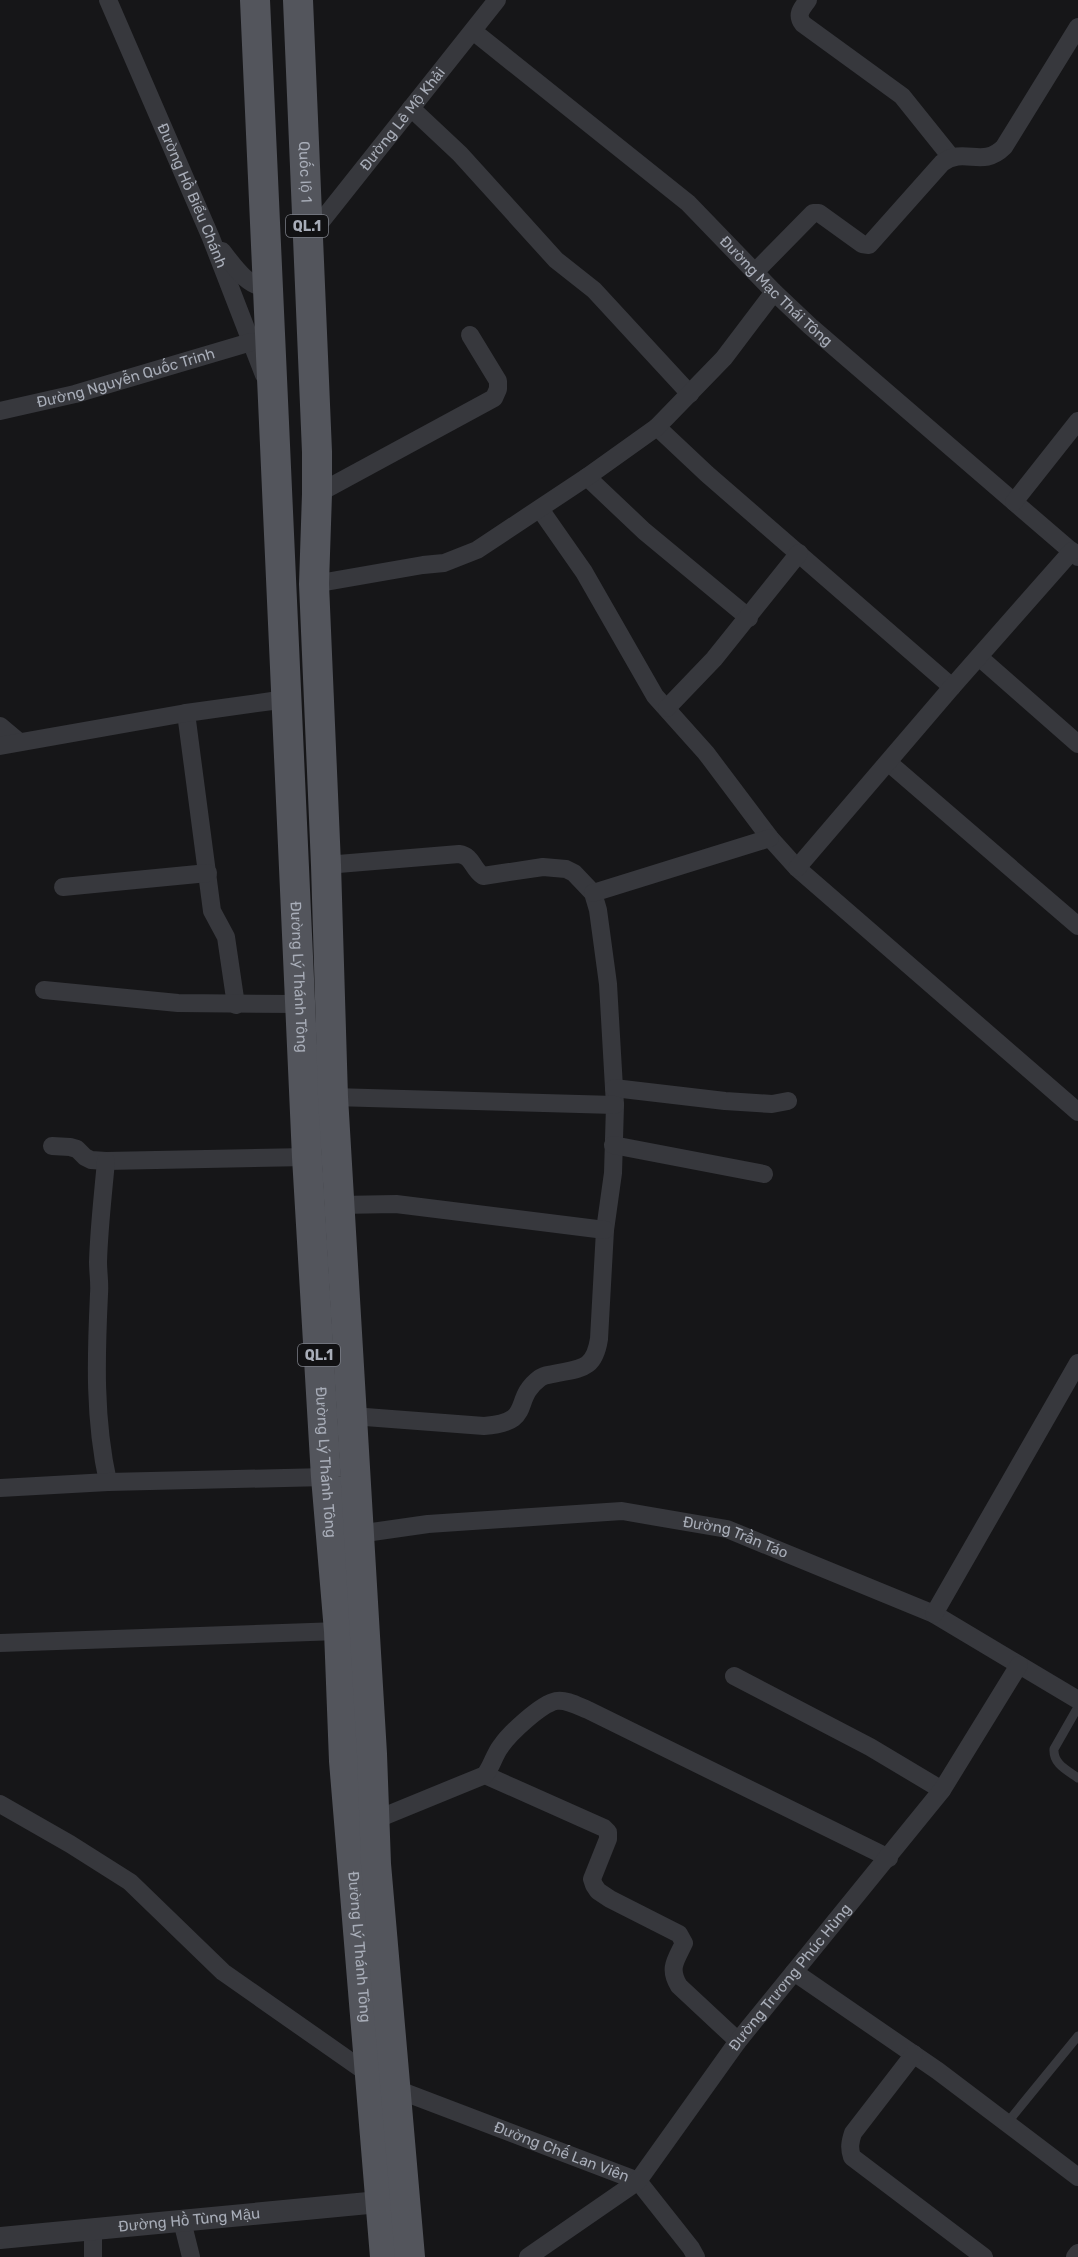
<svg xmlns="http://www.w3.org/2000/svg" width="1078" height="2257" viewBox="0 0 1078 2257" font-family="Rubik,sans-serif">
<rect width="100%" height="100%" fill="#161618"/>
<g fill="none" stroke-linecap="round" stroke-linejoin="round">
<g stroke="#37383d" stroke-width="9">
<path d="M1078 1707 1054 1749C1053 1764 1067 1770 1078 1778"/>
<path d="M1007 2123 1078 2036"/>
</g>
<g stroke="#37383d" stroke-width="18">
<path id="s1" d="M108 0 211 238 264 375"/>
<path d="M808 0C801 9 796 15 803 24L902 96 951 157"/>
<path id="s2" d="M473 31 688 203 774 292 810 326 1078 557"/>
<path d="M411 108 460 154 556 260 594 290 690 394"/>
<path id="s3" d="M308 238 497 0"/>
<path d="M222 251C235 267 246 286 268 288"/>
<path d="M755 272 813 213H819L862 244 869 245 942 163C965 146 982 169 1004 147L1078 27"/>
<path id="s4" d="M0 411 75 394 251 342"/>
<path d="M657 427 707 474 952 687"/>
<path d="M587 477 644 531 749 618"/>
<path d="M317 494 494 398 498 389V381L470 335"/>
<path d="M1014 502 1078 421"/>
<path d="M540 509 584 572 655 696 706 753 770 838 797 868 1078 1112"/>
<path d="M314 584 423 565 444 563 477 550 587 477 657 427 724 358 774 292"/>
<path d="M979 657 1078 744"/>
<path d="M667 708 714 659 799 553"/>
<path d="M186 713 212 911 226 937 236 1005"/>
<path d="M0 726 19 742"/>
<path d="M0 746 186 713 272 701"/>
<path d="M889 763 1078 926"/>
<path d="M326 865 459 854C473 856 472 869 483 876L543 867 566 869 574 873 593 893 598 910 608 984 615 1105 613 1173 605 1230 599 1339C594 1371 580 1368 553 1374 548 1375 544 1375 540 1378 510 1400 536 1422 484 1426L352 1416"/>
<path d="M797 868 952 687 1072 551"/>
<path d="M63 887 208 873"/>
<path d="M593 893 770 838"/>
<path d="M44 990 178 1003 299 1004"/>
<path d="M614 1088 725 1101 772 1104 788 1101"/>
<path d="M333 1097 615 1105"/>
<path d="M613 1145 764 1174"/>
<path d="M52 1146 70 1147 77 1149 85 1157 91 1160 106 1161 307 1157"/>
<path d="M106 1161C103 1195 99 1228 98 1262 98 1273 100 1283 99 1294 96 1357 94 1419 108 1482"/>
<path d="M339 1205 396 1204 605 1230"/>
<path d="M0 1488 108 1482 326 1477"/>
<path id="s5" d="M358 1534 428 1524 622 1511 727 1529 934 1614 1078 1700"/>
<path d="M934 1614 1078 1363"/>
<path d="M0 1643 339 1631"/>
<path d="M734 1676 870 1747 942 1790"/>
<path d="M485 1775 604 1828 608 1832V1839L592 1879 594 1885 598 1891 610 1899 679 1934 684 1943C676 1960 668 1968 679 1986L738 2041"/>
<path d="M0 1804 70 1844 130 1882 223 1972 370 2075"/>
<path d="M375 1820 485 1775C492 1766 494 1755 501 1746 510 1733 541 1704 556 1701 566 1699 578 1706 588 1710L889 1858"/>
<path d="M794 1972 938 2071 1078 2177"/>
<path d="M914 2054 853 2133C850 2142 849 2148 852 2157L984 2257"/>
<path id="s6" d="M396 2089 638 2181 691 2248 696 2257"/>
<path d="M182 2221 191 2257"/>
<path d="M93 2229V2257"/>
<path id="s7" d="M528 2257 638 2181 738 2041 942 1790 1019 1665"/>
<path d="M1075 2257 1078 2253"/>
</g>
<path stroke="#37383d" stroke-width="22" id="s8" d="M0 2238 379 2202"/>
<g stroke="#53555c" stroke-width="30">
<path id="s9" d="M255 0 307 1157 326 1477 339 1631 344 1761 385 2257"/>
<path id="s10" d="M298 0 317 452V494L314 584 326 865 333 1097 372 1754 376 1864 410 2257"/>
</g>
</g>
<g text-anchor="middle" stroke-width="6" stroke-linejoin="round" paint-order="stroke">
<g fill="#111113" stroke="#7b7e86" stroke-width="1.5">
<rect x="286" y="215" width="42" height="22" rx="4.5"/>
<rect x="298" y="1344" width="42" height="22" rx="4.5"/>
</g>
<g font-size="14" font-weight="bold" fill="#a8adb8">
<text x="307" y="231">QL.1</text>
<text x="319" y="1360">QL.1</text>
</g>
<g font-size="15" fill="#a8adb8" stroke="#111113">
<text dy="5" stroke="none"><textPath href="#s3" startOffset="152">Đường Lê Mộ Khải</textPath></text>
<text dy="5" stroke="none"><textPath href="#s10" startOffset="172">Quốc lộ 1</textPath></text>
<text dy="5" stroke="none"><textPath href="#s1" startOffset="213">Đường Hồ Biểu Chánh</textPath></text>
<text dy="5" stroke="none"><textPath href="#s2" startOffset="400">Đường Mạc Thái Tông</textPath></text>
<text dy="5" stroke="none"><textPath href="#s4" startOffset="130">Đường Nguyễn Quốc Trinh</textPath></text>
<text dy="5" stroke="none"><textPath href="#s9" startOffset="978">Đường Lý Thánh Tông</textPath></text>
<text dy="5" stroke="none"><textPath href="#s9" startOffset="1464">Đường Lý Thánh Tông</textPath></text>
<text dy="5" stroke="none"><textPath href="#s5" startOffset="382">Đường Trần Táo</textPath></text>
<text dy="5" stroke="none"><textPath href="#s9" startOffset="1950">Đường Lý Thánh Tông</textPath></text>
<text dy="5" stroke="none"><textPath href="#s7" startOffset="388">Đường Trương Phúc Hùng</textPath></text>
<text dy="5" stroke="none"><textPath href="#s6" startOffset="177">Đường Chế Lan Viên</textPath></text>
<text dy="5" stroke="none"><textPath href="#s8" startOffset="190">Đường Hồ Tùng Mậu</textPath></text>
</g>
</g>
</svg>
